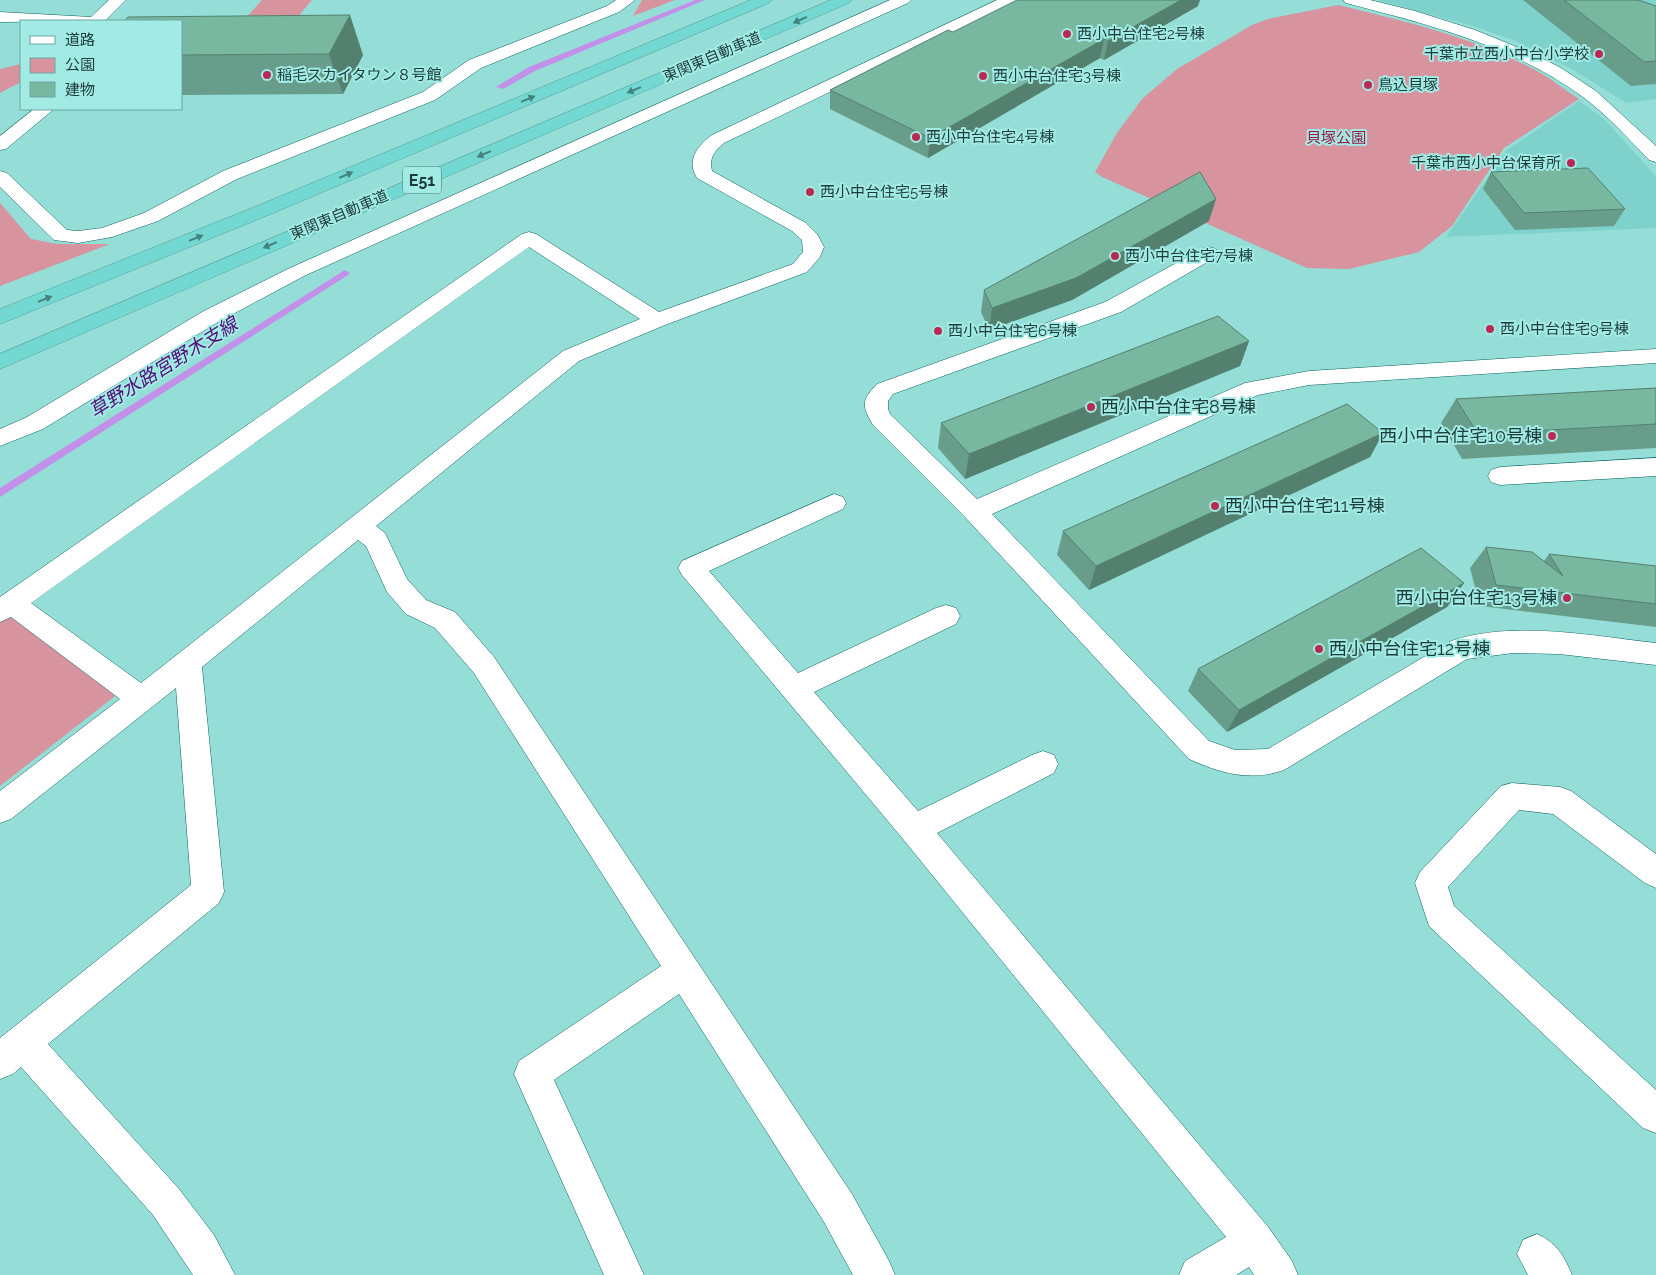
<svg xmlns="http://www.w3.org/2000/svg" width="1656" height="1275" viewBox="0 0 1656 1275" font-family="Raleway,'Noto Sans JP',sans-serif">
<rect width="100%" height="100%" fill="#95ded8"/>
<g fill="#7fd2cb">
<path d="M1377 0H1656V99L1626 103 1570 68 1513 40 1473 26Z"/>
<path d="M1579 101 1604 119 1656 176V228L1446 237 1507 150Z"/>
</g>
<g fill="#d7939e">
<path d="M262 0H312L286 31 236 29Z"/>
<path d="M642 0H675L633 16Z"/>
<path d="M1338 5C1405 21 1476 38 1537 71 1552 79 1565 90 1579 99L1504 148 1452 226 1419 252 1349 269 1307 268 1102 177 1095 172 1117 133 1142 99 1177 69 1252 25 1268 19Z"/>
<path d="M21 64V82L0 93V69Z"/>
<path d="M0 203 31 239 57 244H110L0 286Z"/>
<path d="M10 612 119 693 0 786V619Z"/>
</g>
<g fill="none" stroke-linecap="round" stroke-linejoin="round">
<g fill="#c290e9" fill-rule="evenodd">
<path d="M695 0H705L535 71 503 89 496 87 529 67Z"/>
<path d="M345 270 350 273 348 275 0 497V488Z"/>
</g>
<defs>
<g id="minor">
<path d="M109 0H126L105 21 0 22V12L91 17Z"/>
<path d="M616 0H635L619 12 481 68 435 100 237 179 158 221 112 237 78 243 54 240 0 187V171L7 173 67 230 78 231 102 228 144 213 223 171 423 92 469 60 607 6Z"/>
<path d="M890 0H911L908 3 304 276 218 322 43 429 0 446V429L27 417 202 312 290 268Z"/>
<path d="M997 0H1017L1014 3 724 143C714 151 709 158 712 171L806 223 817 234 824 247 820 257 807 272 665 325 579 361 376 526 385 533 407 579 426 600 455 612 494 657 852 1194 889 1261 895 1275H853L824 1222 679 994 554 1080 644 1275H604L514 1074 519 1061 661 966 474 673 435 628 406 614 387 592 366 546 358 540 202 667 224 892 219 903 48 1044 179 1189 214 1235 235 1275H193L153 1215 21 1067 13 1074 0 1079V1038L191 885 176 688 11 819 0 823V791L120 699 11 617 0 622V597L522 234 529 232 536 234 659 312 793 264 803 252 802 240 792 231 697 178C686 161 697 146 712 135ZM529 247 640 319 563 351 141 683 31 603Z"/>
<path d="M1343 0H1370L1415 11 1475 30 1534 54 1561 68 1596 91 1656 146V162L1649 160C1628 138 1607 115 1583 97 1514 46 1427 24 1346 3Z"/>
<path d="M34 109H54L6 149 0 150V136Z"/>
<path d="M1209 247 1216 249 1219 253 1216 257 1121 312 893 394 888 401V409L890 414 977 499 1245 383 1309 371 1656 349V363L1309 385 1258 395 992 514 1209 741 1235 750 1268 749 1451 641C1513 620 1592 636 1656 643V665L1559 654 1513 653 1467 659 1284 770C1250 782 1220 773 1189 759L965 517 873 425C861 405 862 400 877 384L1105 302 1202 249Z"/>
<path d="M1656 458V476L1500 485 1491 482 1488 476 1491 470 1500 467Z"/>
<path d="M834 494 843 497 846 503 843 509 709 571 798 673 936 608 946 605 956 608 960 616 956 624 814 692 918 811 1032 755 1043 751 1054 755 1058 764 1054 773 937 833 1269 1228 1292 1261 1298 1275H1254L1249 1267 1236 1275H1179L1185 1261 1226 1237 903 839 682 575 678 568 682 561Z"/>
<path d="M1512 783 1560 787 1571 791 1656 854V888L1645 883 1553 814 1519 810 1448 887 1454 906 1656 1090V1133L1643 1128 1429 926 1415 883 1420 872 1501 786Z"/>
<path d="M1537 1234C1557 1243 1564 1256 1572 1275H1528L1517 1254 1523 1240Z"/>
</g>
<g id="highway">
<path d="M751 0H772L769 3 271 214 0 324V309L257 206Z"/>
<path d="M831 0H852L849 3 0 369V354Z"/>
</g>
</defs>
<use href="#minor" stroke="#0d615d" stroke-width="1"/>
<use href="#highway" stroke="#55a19c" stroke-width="1"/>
<use href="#minor" fill="#fff" fill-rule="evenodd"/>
<use href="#highway" fill="#73d8d1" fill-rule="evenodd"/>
</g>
<g fill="#679d8a">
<path d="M1523 0H1638L1656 6V84L1631 86Z"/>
<path d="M1198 6 1104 60 1100 58 928 158 830 109V90L953 32Z"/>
<path d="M181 21 363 55 343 94 181 95Z"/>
<path d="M1491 172 1625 209 1614 226 1515 230 1483 189Z"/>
<path d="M1209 221 1072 300 989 330 981 312 984 290Z"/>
<path d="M1249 341 1240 366 965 479 938 448 941 423Z"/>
<path d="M1656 388V448L1462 459 1441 423 1456 399Z"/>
<path d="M1383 433 1370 457 1089 590 1057 555 1063 531Z"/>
<path d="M1486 547 1544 561 1549 554 1656 566V627L1480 606 1470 568Z"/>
<path d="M1464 583 1447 607 1227 732 1188 691 1198 669Z"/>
</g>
<g fill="#548070">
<path d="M1181 0H1200L1198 6 1104 60 1108 41Z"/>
<path d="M350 15 363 55 343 94 329 54Z"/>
<path d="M1104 39 1100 58 928 158 930 138Z"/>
<path d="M1216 199 1209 221 1072 300 989 330 992 308Z"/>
<path d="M1249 341 1240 366 965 479 969 454Z"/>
<path d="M1383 433 1370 457 1089 590 1096 566Z"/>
<path d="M1464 583 1447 607 1227 732 1239 710Z"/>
</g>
<g fill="#78b7a0" stroke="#548070">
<path d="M1017 0H1181L1108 41 1104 39 930 138 830 90 948 30 953 32Z"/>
<path d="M1564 0H1638L1656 6V61L1644 62Z"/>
<path d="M350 15 329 54 181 55V21H124L128 17Z"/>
<path d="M1588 168 1625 209 1524 213 1491 172Z"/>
<path d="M1200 172 1216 199 1076 278 992 308 984 290Z"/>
<path d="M1218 316 1249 341 969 454 941 423Z"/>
<path d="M1656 388V424L1478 434 1456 399Z"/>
<path d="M1347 404 1383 433 1096 566 1063 531Z"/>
<path d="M1486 547 1532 552 1563 576 1549 554 1656 566V604L1496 585Z"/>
<path d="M1421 548 1464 583 1239 710 1198 669Z"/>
</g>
<defs><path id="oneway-solid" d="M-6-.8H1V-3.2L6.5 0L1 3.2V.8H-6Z" transform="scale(1.25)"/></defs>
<g fill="#44827e">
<use href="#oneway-solid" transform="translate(800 20) rotate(156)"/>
<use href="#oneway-solid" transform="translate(634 90) rotate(157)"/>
<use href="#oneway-solid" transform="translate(528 99) rotate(-23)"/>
<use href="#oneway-solid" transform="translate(484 154) rotate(157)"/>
<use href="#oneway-solid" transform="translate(346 175) rotate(-23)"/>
<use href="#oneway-solid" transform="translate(196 238) rotate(-22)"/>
<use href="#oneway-solid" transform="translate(270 245) rotate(157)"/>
<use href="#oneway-solid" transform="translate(45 299) rotate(-22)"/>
</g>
<g fill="#b92953" stroke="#a2ebe5" stroke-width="2">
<circle cx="1067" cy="34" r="5"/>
<circle cx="1599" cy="54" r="5"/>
<circle cx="267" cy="75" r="5"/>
<circle cx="983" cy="76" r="5"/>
<circle cx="1368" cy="85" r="5"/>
<circle cx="916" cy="137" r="5"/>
<circle cx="1571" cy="163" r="5"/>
<circle cx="810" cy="192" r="5"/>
<circle cx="1115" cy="256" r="5"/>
<circle cx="1490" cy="329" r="5"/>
<circle cx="938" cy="331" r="5"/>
<circle cx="1091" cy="407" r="5"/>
<circle cx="1552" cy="436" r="5"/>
<circle cx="1215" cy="506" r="5"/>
<circle cx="1567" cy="598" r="5"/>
<circle cx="1319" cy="649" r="5"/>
</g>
<g text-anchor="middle" stroke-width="4" stroke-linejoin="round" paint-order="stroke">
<g font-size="15" fill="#1d3c3a" stroke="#a2ebe5" text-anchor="start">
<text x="1077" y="39">西小中台住宅2号棟</text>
<text x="1589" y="59" text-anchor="end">千葉市立西小中台小学校</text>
<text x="277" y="80">稲毛スカイタウン８号館</text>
<text x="993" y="81">西小中台住宅3号棟</text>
<text x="1378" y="90">鳥込貝塚</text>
<text x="926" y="142">西小中台住宅4号棟</text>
<text x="1561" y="168" text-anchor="end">千葉市西小中台保育所</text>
<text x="820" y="197">西小中台住宅5号棟</text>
<text x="1125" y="261">西小中台住宅7号棟</text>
<text x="1500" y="334">西小中台住宅9号棟</text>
<text x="948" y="336">西小中台住宅6号棟</text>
</g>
<g font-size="15" fill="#1d3c3a" stroke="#a2ebe5">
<text transform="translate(712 57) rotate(-23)" y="5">東関東自動車道</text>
<text transform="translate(339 215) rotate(-23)" y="5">東関東自動車道</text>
</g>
<g font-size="15" fill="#9c1943" stroke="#a2ebe5">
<text x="1336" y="143">貝塚公園</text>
</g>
<rect fill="#a2ebe5" stroke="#45706d" stroke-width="1" x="403" y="166.5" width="38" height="27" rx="4"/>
<g font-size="16" font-weight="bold" fill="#1d3c3a">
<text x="422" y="186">E51</text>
</g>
<g font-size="18" fill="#1d3c3a" stroke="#a2ebe5" text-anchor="start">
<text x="1101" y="413">西小中台住宅8号棟</text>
<text x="1542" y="442" text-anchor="end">西小中台住宅10号棟</text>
<text x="1225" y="512">西小中台住宅11号棟</text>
<text x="1557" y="604" text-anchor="end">西小中台住宅13号棟</text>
<text x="1329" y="655">西小中台住宅12号棟</text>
</g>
<g font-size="19" font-style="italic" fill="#540d79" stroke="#a2ebe5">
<text transform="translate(163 367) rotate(-32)" y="7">草野水路宮野木支線</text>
</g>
</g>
<rect x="20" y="20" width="162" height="90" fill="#a2ebe5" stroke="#6da5a1"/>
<rect x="30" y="36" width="25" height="8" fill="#ffffff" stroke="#6da5a1"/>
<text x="65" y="45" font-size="15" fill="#1d3c3a">道路</text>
<rect x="30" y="58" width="25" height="15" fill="#d7939e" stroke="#6da5a1"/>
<text x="65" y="70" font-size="15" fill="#1d3c3a">公園</text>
<rect x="30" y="82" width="25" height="15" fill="#78b7a0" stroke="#6da5a1"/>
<text x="65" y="95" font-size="15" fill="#1d3c3a">建物</text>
</svg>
